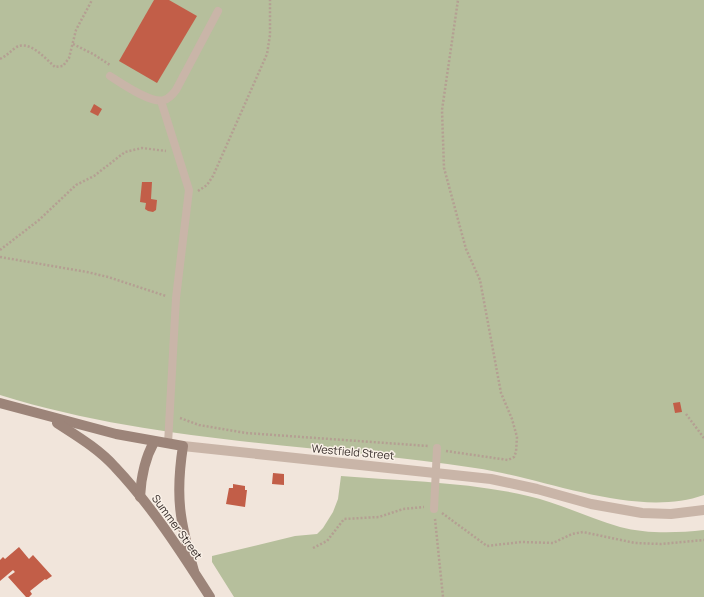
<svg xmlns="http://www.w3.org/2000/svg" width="704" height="597" viewBox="0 0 704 597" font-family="Manrope,sans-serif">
<rect width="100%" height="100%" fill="#f1e5db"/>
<g fill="#b6bf9c">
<path d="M0 0H704V495C636 519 545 478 475 468 317 444 154 443 0 395Z"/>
<path d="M341 476C401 481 470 482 528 496 559 503 589 518 620 527 646 534 677 533 704 530V597H234L212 562V556L295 536 317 534 323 528 333 512 338 499Z"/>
</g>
<g fill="#c25e48">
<path d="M154 0H169L197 16 157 83 119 61Z"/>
<path d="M94 104 102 109 98 116 90 112Z"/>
<path d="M142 182H152L151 199 157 200 156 210 153 212 148 211 145 209 146 203 140 202Z"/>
<path d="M680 402 682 412 675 413 673 403Z"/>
<path d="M273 473 284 474V485L272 484Z"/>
<path d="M233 484 245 486V490H247L245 507 226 504 229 488H233Z"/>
<path d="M19 547 29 559 33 555 52 576 46 580 45 579 30 591 32 594 29 597H26L8 577 15 572 13 570 0 581V560L3 557 5 559Z"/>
</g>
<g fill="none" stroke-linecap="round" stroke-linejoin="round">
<g stroke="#b49f92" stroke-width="2.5" stroke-dasharray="2 2" stroke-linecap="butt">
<path d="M73 44 93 54 110 65"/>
<path d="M0 59C6 56 10 52 15 48 28 38 46 59 55 67L63 66 69 58 76 30 92 0"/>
<path d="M198 191 207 185 213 176 267 54 270 35V0"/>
<path d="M0 250 39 220 76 185 94 176 125 152 142 148 166 151"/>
<path d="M0 257 87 272 108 277 166 296"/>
<path d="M686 414 704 438"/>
<path d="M180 418 199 425 246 433 428 446"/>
<path d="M446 451 508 460 514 457 516 452 517 437 512 419 501 393 480 280 466 249 444 168 442 110 458 0"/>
<path d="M442 513 487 546 521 542 553 543 572 534 583 532 635 543 661 544 704 540"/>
<path d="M435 519 443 597"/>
<path d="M313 548 327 541 344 519 379 517 403 509 424 507"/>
</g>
<g stroke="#c9b5a8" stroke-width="8">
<path d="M110 76C121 83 151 104 164 100 169 99 173 94 176 90L218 11"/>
<path d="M161 101 189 190 176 298 168 444"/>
<path d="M434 509 437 448"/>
</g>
<path stroke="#c9b5a8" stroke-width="10" d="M183 446 491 479 537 489 591 504 642 513 671 514 704 510"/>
<g stroke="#9c8479" stroke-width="10">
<path d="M0 403 116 434 183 446C175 497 180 522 194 571"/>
<path d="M57 423C77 436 99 449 115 467 151 505 182 553 210 597"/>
<path d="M140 497C141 477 144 460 154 442"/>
</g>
</g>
<g text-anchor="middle" stroke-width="3" stroke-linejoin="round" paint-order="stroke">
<g font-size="11" fill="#352b28" stroke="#f9f0e7">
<text transform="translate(353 452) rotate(5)" y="4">Westfield Street</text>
<text transform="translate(177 527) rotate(54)" y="4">Summer Street</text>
</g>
</g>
</svg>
